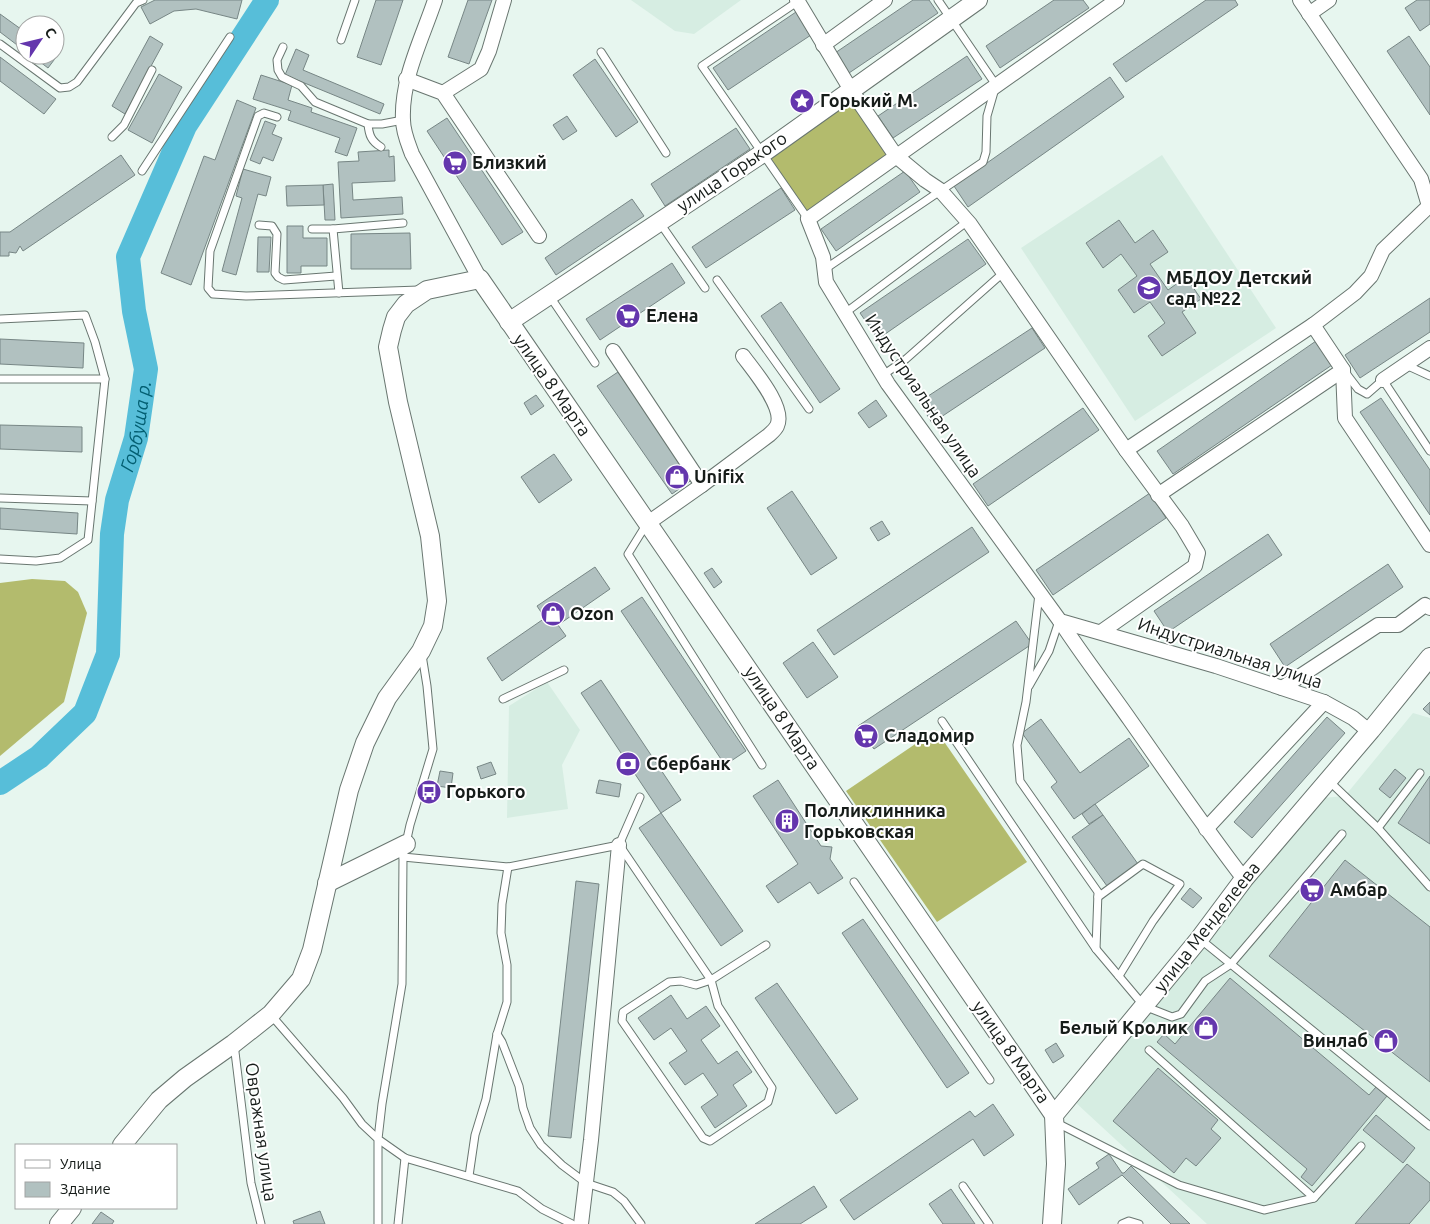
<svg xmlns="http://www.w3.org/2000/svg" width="1430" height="1224" viewBox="0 0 1430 1224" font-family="Ubuntu,sans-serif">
<rect width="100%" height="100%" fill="#e7f6ef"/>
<g fill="#d6ede2">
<path d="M631 0H741L694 34 675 31Z"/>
<path d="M1162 155 1276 328 1135 421 1021 248Z"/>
<path d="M547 682 580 730 562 765 568 809 507 818 509 706Z"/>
<path d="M1413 713 1430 718V1224H1207L1075 1102 1322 798 1345 796Z"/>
</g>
<g fill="#b3bb6d">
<path d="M851 90 896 156 808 219 763 153Z"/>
<path d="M32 579 65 581 78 592 87 613 64 702 0 756V583Z"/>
<path d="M936 730 1027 862 937 922 846 791Z"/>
</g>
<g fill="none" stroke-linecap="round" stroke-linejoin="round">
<path stroke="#57bed9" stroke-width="24" id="s1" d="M0 783 39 757 85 713 108 654 112 534 117 500 136 438 146 369 134 311 128 257 185 126 267 0"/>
</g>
<g fill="#b1c1c0" stroke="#778685">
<path d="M155 0H242L237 19 196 9 174 11 150 24 141 7Z"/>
<path d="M376 0H403L381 65 357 57Z"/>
<path d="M468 0H492L469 64 448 57Z"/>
<path d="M913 0H929L938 13 849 73 835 53Z"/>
<path d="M1054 0H1083L1089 8 1000 68 986 46Z"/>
<path d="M1206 0H1235L1238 5 1126 82 1113 64Z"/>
<path d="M1417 0H1430V24L1420 31 1405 8Z"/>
<path d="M796 12 811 35 728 90 713 68Z"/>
<path d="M0 14 25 32V51L0 32Z"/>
<path d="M150 36 163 44 125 114 112 106Z"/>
<path d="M1409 36 1430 67V115L1387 51Z"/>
<path d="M296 49 309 55 303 70 384 104 380 114 285 75Z"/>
<path d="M31 55H55L57 56 48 68Z"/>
<path d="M967 56 982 79 893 138 878 116Z"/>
<path d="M0 57 56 99 44 114 0 81Z"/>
<path d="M595 59 638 122 616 137 573 75Z"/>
<path d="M159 74 182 87 152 143 128 130Z"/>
<path d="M261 75 292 85 288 100 312 108 311 112 357 128 347 156 335 152 340 138 288 120 291 111 253 99Z"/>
<path d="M1110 77 1124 97 968 207 954 186Z"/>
<path d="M237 100 256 108 191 285 161 273 204 156 215 160Z"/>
<path d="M567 116 577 131 563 140 553 125Z"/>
<path d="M447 118 523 232 502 245 427 131Z"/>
<path d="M265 121 276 125 272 134 282 138 273 161 263 157 260 164 250 160Z"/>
<path d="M736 128 750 149 665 206 651 184Z"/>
<path d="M389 150V157L394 156 395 181 352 183 353 200 402 197 403 214 341 218 338 162 359 161 358 152Z"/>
<path d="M121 155 135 175 23 251 20 246 16 253 9 252V256H0V232H10Z"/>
<path d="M243 169 271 177 266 196 258 194 236 275 222 271 242 198 236 196Z"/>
<path d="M905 171 920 192 836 251 821 229Z"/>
<path d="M333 184 335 220H325L323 185Z"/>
<path d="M323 185 324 205 287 206 286 186Z"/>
<path d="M781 188 795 210 706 268 692 247Z"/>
<path d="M632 199 644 216 556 275 545 258Z"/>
<path d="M1119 220 1135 243 1153 230 1168 252 1150 264 1168 290 1186 277 1201 299 1182 312 1196 333 1162 356 1148 336 1165 323 1150 302 1134 313 1118 290 1137 276 1121 254 1103 268 1086 243Z"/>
<path d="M287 226H303V238H327V266H301V273H287Z"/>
<path d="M410 233 411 269H351V234Z"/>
<path d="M258 237H271L269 272H257Z"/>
<path d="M968 239 986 264 878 339 860 313Z"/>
<path d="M672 263 685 283 600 340 586 319Z"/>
<path d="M1430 298V332L1360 378 1345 355Z"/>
<path d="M781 302 840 389 820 403 761 316Z"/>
<path d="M1032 328 1045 348 932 423 919 402Z"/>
<path d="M0 339 84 343 83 368 0 364Z"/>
<path d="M1316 341 1332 365 1173 474 1157 451Z"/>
<path d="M618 372 693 479 672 494 597 386Z"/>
<path d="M536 395 544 406 531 415 524 403Z"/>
<path d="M1381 398 1430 470V515L1360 412Z"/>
<path d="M876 400 887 416 869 428 858 413Z"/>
<path d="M1083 408 1099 430 988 506 973 484Z"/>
<path d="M0 425 82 427V452L0 449Z"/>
<path d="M554 454 572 480 539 503 521 477Z"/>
<path d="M792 491 837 558 811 575 767 508Z"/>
<path d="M1150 493 1166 518 1053 595 1036 570Z"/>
<path d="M0 508 78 513 77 534 0 529Z"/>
<path d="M882 521 890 534 878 541 870 528Z"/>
<path d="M972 527 989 552 834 655 817 630Z"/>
<path d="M1268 534 1282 555 1168 632 1154 611Z"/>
<path d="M1388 564 1403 587 1285 667 1270 644Z"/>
<path d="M595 567 610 589 558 625 566 636 502 681 487 658 545 618 537 606Z"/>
<path d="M712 568 722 582 714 588 704 573Z"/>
<path d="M642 597 746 751 725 765 621 611Z"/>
<path d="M1016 621 1032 644 874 749 858 726Z"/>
<path d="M813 642 838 677 807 698 783 663Z"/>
<path d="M601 680 681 800 661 813 581 693Z"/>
<path d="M1430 702V715L1423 709Z"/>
<path d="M1327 717 1345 733 1252 838 1234 822Z"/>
<path d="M1041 719 1080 773 1129 738 1149 766 1074 819 1051 787 1057 782 1022 733Z"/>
<path d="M491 762 496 774 481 779 477 767Z"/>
<path d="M1395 769 1406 778 1390 798 1379 789Z"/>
<path d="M440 771 453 773 451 788 437 786Z"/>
<path d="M1430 776V844L1398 823Z"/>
<path d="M599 780 621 784 619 797 596 793Z"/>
<path d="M778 780 821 846 832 847 830 859 843 878 818 894 810 882 778 903 766 886 798 864 753 796Z"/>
<path d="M1095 804 1103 815 1089 824 1082 814Z"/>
<path d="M661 813 743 931 721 946 639 828Z"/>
<path d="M1103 815 1138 864 1107 886 1072 837Z"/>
<path d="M1345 860 1430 927V1082L1269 956Z"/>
<path d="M576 881 599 884 571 1138 548 1136Z"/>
<path d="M1190 888 1202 898 1193 908 1181 899Z"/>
<path d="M863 919 969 1073 947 1088 842 933Z"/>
<path d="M1230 978 1369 1095 1376 1087 1387 1096 1312 1186 1301 1177 1307 1169 1157 1042 1164 1034 1175 1044Z"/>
<path d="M777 983 858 1099 836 1114 755 998Z"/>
<path d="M671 995 687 1019 706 1006 720 1026 701 1040 718 1064 737 1051 752 1072 733 1085 747 1106 715 1128 701 1107 718 1095 703 1073 685 1085 669 1063 687 1051 671 1028 654 1040 638 1018Z"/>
<path d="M1056 1043 1064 1056 1053 1063 1045 1050Z"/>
<path d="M1158 1068 1218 1120 1211 1129 1221 1138 1196 1166 1186 1158 1174 1173 1113 1121Z"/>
<path d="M993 1104 1014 1135 984 1156 973 1139 854 1220 840 1200 970 1111 975 1117Z"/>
<path d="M1376 1115 1415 1148 1403 1163 1363 1130Z"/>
<path d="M1109 1154 1122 1173H1124L1131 1166 1190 1224H1171L1122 1175 1079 1205 1068 1189 1099 1168 1096 1163Z"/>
<path d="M1407 1164 1430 1183V1200L1409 1224H1355Z"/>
<path d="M814 1186 827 1207 800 1224H755Z"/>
<path d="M951 1189 975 1224H943L929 1204Z"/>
<path d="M320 1211 325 1224H294L293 1221Z"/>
<path d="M101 1212 114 1221 112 1224H92Z"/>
</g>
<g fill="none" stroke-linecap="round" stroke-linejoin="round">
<defs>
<g id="service">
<path d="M797 2 702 66 808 219"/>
<path d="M341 40 355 0"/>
<path d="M0 44 60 88 69 87 77 82 136 3 143 0"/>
<path d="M283 47 277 60 278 70 282 77 301 86 315 102 368 124H382L403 120"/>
<path d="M601 52 666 153"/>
<path d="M277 117 264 113 258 116 210 251 208 288 213 294 246 296 419 290"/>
<path d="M368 124C369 135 371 141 381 147"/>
<path d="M112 137 124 125 152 70"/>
<path d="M142 171 230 37"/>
<path d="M660 223 705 288"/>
<path d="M259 225 272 226 277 234 275 273 278 277 284 280 336 276"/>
<path d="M312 229H333L403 223"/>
<path d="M333 229 339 293"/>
<path d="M825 269 983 162 986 152 987 116 996 85 938 0"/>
<path d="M717 280 809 409"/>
<path d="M549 295 595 363"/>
<path d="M845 313 968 221"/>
<path d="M0 319 85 315 95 342 105 379 88 540 60 558 36 561 0 559"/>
<path d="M1406 365 1430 376"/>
<path d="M1345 372 1358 389 1367 394 1383 380 1430 451"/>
<path d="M883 375 906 359 1003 273"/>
<path d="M0 379H105"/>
<path d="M0 498 92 501"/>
<path d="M646 525 628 554 762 765"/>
<path d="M1039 594 1026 702 1017 745 1020 781 1098 892 1096 949"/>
<path d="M422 655 427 686 433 749 410 825 403 857 402 984 382 1104 378 1139 405 1158 518 1191 542 1209 572 1224"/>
<path d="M1029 686 1049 651 1059 621"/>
<path d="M503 699 564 670"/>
<path d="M942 721 1096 949 1144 1006 1172 1017 1181 1014 1205 981 1231 964 1342 834"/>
<path d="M1328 780 1378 828 1430 887"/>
<path d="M1378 828 1420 773"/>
<path d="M620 846 711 980 718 1006 772 1088 768 1102 710 1141 703 1138 622 1021 623 1012 669 982 681 981 696 985 711 980 766 945"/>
<path d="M403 857 508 867 619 845 640 797"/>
<path d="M854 882 990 1080"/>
<path d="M1098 897 1143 864 1180 884 1153 921 1119 976"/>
<path d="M1200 939 1430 1126"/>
<path d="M271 1015 343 1098 362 1124 378 1139V1224"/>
<path d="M497 1034 502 1042 519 1086 523 1108 530 1128 541 1145 562 1165 586 1183 613 1192 624 1201 641 1224"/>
<path d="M234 1044 251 1183 261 1224"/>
<path d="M1149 1050 1314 1198"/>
<path d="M1055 1122 1179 1185 1264 1210 1314 1198 1361 1146"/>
<path d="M469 1176 475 1135 486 1099 497 1034 507 1002V965L501 933 502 904 508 867"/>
<path d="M963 1186 989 1224"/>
<path d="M398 1224 405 1158"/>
<path d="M1122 1224 1129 1221 1139 1224"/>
</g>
<g id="minor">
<path d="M435 0C422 39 401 79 403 120 403 132 408 143 412 154L480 279"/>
<path d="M797 0 851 90 896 156 925 180 940 190 970 224 1126 450 1182 526 1198 553 1195 566 1101 632"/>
<path d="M1117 0 808 219 823 257 826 282 888 384 1060 621 1216 666 1324 702 1353 718 1364 727 1371 730"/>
<path d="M1300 0 1421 179 1429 206 1383 250 1371 276 1355 293 1313 325"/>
<path d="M1309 14 1329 0"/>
<path d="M823 45 885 0"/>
<path d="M406 79 443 93 539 236"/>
<path d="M443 93 481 69 489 51 504 0"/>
<path d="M613 351 702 485"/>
<path d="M1343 370 1345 418 1430 545"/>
<path d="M1383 380 1430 348"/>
<path d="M1126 450 1313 325 1343 370 1158 495"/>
<path d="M648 523 702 485 769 435C771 433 775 430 777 426 786 408 754 371 743 356"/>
<path d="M1060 621C1082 655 1107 687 1130 720 1168 774 1204 827 1244 879"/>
<path d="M1282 688 1378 625H1398L1425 605 1430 608"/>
<path d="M1206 829 1324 702"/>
<path d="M581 1224 591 1140 619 845"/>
</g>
<g id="tertiary">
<path d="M509 322 763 153 978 0"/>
<path d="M327 883 406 844"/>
<path d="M122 1145 159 1100 185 1078 233 1044 271 1014 301 979 312 950 349 790 365 743 387 698 421 651 433 626 437 601 430 536 398 402 388 347 392 330 396 317 406 304 427 290 480 279 1054 1115"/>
<path d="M59 1224 72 1208"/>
<path d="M1052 1224 1056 1164 1054 1115 1200 938 1244 879 1371 730 1430 657"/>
</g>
</defs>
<use href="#service" stroke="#697670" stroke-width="9"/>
<use href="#minor" stroke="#697670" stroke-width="16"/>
<use href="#tertiary" stroke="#697670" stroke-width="20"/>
<use href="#service" stroke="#fff" stroke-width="7"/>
<use href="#minor" stroke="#fff" stroke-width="14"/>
<use href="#tertiary" stroke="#fff" stroke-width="18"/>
</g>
<defs>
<symbol id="sight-disc" viewBox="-11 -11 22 22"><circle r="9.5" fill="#6436ad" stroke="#fff"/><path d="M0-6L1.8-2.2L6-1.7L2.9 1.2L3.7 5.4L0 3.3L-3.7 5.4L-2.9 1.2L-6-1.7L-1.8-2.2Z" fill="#fff"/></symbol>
<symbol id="supermarket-disc" viewBox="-11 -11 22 22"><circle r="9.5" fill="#6436ad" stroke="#fff"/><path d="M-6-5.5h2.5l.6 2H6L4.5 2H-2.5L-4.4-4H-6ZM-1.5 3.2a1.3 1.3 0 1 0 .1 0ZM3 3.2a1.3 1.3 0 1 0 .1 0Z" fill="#fff"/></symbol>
<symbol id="school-disc" viewBox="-11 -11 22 22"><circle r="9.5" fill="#6436ad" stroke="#fff"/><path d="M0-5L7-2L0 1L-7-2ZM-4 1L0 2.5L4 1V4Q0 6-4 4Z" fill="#fff"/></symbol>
<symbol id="shop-disc" viewBox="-11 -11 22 22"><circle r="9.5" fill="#6436ad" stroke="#fff"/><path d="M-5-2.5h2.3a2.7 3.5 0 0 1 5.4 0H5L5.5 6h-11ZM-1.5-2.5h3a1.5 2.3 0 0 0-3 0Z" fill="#fff"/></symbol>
<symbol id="bank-disc" viewBox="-11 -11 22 22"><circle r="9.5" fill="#6436ad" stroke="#fff"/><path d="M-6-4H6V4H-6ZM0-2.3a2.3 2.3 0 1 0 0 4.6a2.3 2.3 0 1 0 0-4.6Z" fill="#fff"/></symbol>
<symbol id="bus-disc" viewBox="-11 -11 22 22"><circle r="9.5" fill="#6436ad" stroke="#fff"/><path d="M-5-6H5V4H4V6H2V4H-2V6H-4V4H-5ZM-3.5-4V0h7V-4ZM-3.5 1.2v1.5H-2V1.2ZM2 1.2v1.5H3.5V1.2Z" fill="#fff"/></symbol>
<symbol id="building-disc" viewBox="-11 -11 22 22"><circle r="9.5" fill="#6436ad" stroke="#fff"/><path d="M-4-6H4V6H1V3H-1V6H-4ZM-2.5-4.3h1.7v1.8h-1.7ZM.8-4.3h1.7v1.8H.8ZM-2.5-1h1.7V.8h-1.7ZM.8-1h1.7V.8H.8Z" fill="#fff"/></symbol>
</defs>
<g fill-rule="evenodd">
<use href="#sight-disc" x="788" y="87" width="28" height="28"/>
<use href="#supermarket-disc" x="441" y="149" width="28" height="28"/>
<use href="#school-disc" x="1135" y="274" width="28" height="28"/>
<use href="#supermarket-disc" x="614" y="302" width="28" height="28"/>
<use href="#shop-disc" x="663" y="463" width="28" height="28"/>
<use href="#shop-disc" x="539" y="600" width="28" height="28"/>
<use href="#supermarket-disc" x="852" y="722" width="28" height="28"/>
<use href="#bank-disc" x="614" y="750" width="28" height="28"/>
<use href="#bus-disc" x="415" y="778" width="28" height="28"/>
<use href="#building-disc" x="773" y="807" width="28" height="28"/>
<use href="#supermarket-disc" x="1298" y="876" width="28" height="28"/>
<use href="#shop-disc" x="1192" y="1014" width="28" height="28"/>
<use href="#shop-disc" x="1372" y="1027" width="28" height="28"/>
</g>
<g text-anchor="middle" stroke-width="4" stroke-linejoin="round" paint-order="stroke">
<g font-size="18" font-weight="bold" fill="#161c19" stroke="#fff" text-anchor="start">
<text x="820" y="107">Горький М.</text>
<text x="472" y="169">Близкий</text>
<text x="1166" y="284">МБДОУ Детский<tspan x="1166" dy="21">сад №22</tspan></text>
<text x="646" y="322">Елена</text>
<text x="694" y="483">Unifix</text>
<text x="570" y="620">Ozon</text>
<text x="884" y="742">Сладомир</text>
<text x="646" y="770">Сбербанк</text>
<text x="446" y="798">Горького</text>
<text x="804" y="817">Полликлинника<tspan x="804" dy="21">Горьковская</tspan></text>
<text x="1330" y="896">Амбар</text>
<text x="1188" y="1034" text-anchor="end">Белый Кролик</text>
<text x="1368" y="1047" text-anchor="end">Винлаб</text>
</g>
<g font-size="18" fill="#161c19" stroke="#fff">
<text transform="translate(732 172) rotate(-34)" y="6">улица Горького</text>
<text transform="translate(552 385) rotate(55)" y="6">улица 8 Марта</text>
<text transform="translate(923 396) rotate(56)" y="6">Индустриальная улица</text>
<text transform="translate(1230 653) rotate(18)" y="6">Индустриальная улица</text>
<text transform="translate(782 718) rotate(56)" y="6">улица 8 Марта</text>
<text transform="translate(1207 927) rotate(-52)" y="6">улица Менделеева</text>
<text transform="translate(1011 1052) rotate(55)" y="6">улица 8 Марта</text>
<text transform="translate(261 1132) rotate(82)" y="6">Овражная улица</text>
</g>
<g font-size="19" font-style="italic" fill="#035f72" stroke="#fff">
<text dy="7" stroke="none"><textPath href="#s1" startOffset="405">Горбуша р.</textPath></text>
</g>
</g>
<rect x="15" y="1144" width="162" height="65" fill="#ffffff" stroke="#a2a4a3"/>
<rect x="25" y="1160" width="25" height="8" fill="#ffffff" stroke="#a2a4a3"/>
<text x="60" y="1169" font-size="15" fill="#161c19">Улица</text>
<rect x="25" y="1182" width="25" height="15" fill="#b1c1c0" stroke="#a2a4a3"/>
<text x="60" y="1194" font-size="15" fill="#161c19">Здание</text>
<g transform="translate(40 40) rotate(55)"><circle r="24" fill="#ffffff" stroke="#a2a4a3"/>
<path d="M0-4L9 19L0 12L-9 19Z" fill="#6436ad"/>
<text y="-8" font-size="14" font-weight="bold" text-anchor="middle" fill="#161c19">С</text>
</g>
</svg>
